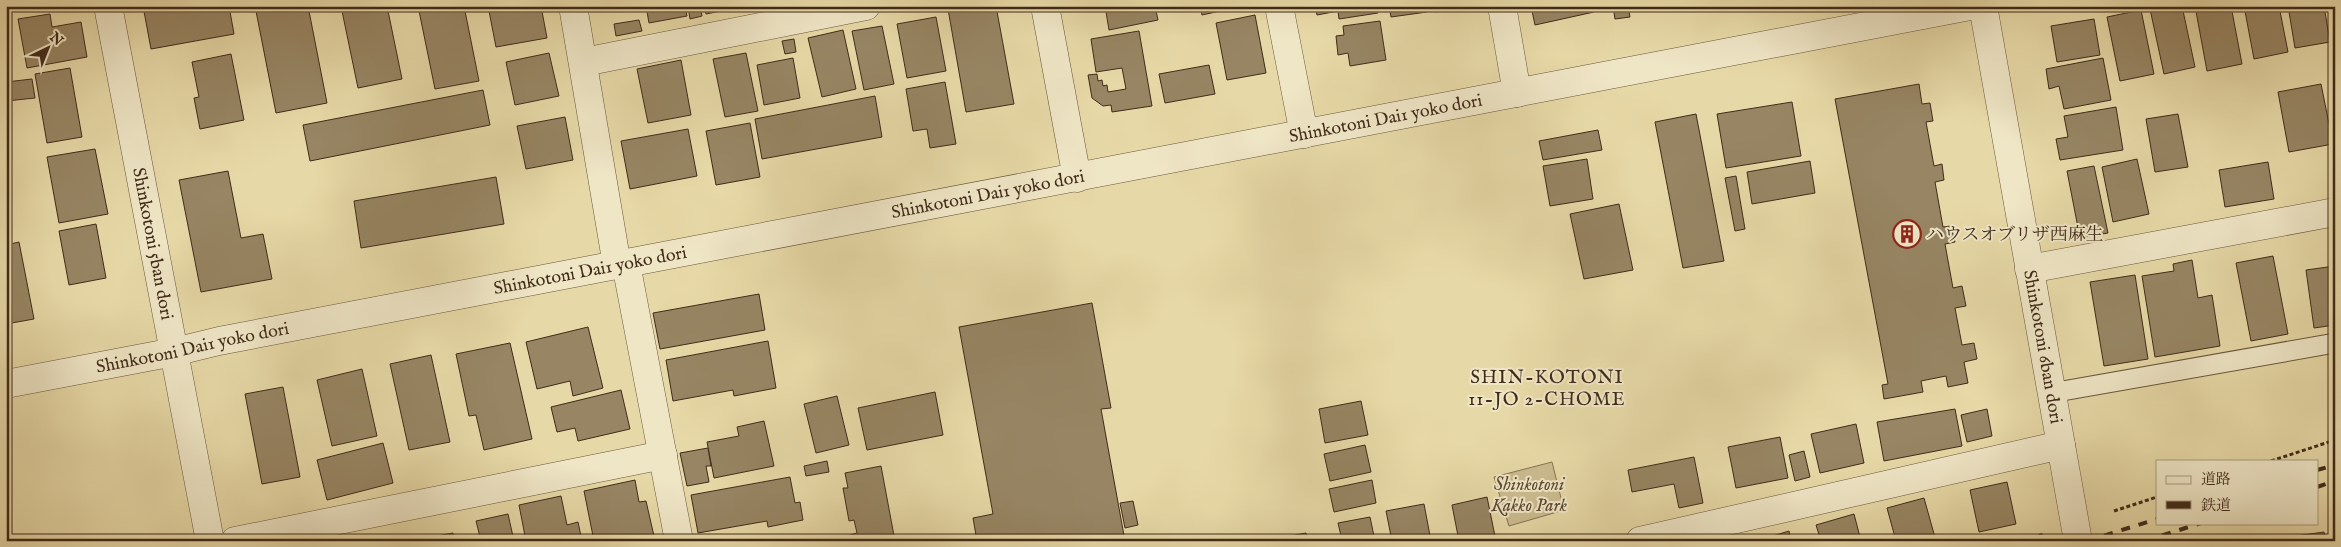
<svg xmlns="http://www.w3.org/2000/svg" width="2341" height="547" viewBox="0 0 2341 547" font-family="'IM FELL English','Noto Serif JP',serif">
<rect width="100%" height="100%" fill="#e7d9a7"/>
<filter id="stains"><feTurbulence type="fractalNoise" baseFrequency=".004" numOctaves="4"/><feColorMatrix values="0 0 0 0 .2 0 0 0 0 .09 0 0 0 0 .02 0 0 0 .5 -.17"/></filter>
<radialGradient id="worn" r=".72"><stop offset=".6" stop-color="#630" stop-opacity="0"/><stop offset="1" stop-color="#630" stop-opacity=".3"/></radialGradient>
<path fill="#cbbb8f" stroke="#867354" d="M1552 462 1564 510 1509 526 1494 477Z"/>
<g fill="#978563" stroke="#402b1a">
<path d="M143 6H229L234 34 151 49Z"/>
<path d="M255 6H308L327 103 276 113Z"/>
<path d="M366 6H387L402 79 358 88 342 11Z"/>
<path d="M418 6H464L479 81 435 89Z"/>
<path d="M488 6H541L547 38 496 47Z"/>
<path d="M646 6H685L687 16 649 23Z"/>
<path d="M688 6H700L702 16 690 19Z"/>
<path d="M704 6H741V7L706 14Z"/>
<path d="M962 6H996L1014 104 966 112 948 9Z"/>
<path d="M1105 6H1155L1158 20 1109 30Z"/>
<path d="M1200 6H1243L1202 15Z"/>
<path d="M1315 6H1376L1378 13 1339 19 1338 11 1317 15Z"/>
<path d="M1389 6H1426L1427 12 1391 17Z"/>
<path d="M1434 6H1471L1435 12Z"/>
<path d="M1531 6H1593L1594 12 1535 25Z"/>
<path d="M1613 6H1628L1630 17 1615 19Z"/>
<path d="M2165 6H2182L2195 67 2164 74 2150 9Z"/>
<path d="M2195 6H2231L2242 64 2207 71Z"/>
<path d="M2244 6H2279L2288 52 2254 59Z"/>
<path d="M2288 6H2324L2330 42 2295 48Z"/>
<path d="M2141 10 2154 74 2120 81 2107 17Z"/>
<path d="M50 14 52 27 81 22 87 57 27 68 18 19Z"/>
<path d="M1255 15 1266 73 1227 80 1216 23Z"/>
<path d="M936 17 946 71 907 78 897 24Z"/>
<path d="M2094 19 2100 55 2057 62 2051 26Z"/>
<path d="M639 20 642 31 616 36 614 24Z"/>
<path d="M1380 21 1386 60 1350 66 1348 53 1338 55 1336 36 1344 35 1343 26Z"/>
<path d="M882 26 894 84 864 90 852 31Z"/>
<path d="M843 30 856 89 822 97 808 38Z"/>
<path d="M1139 31 1152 106 1112 112 1111 105 1103 106 1092 98 1088 75 1097 74 1098 81 1102 80 1103 86 1107 85 1108 92 1126 89 1122 68 1096 72 1091 39Z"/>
<path d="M794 39 796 52 785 54 782 41Z"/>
<path d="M549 53 559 96 515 105 506 62Z"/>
<path d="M746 53 758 111 725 117 713 59Z"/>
<path d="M231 54 244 120 200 129 194 98 199 97 192 62Z"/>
<path d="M793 58 800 98 764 105 757 65Z"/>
<path d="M2103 58 2111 100 2064 109 2059 86 2049 89 2046 69Z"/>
<path d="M681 60 691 115 648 123 637 69Z"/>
<path d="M1209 65 1215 94 1165 103 1159 74Z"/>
<path d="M70 68 82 137 47 143 35 74Z"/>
<path d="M32 79 35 98 6 101V82Z"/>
<path d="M945 82 956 144 930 148 927 129 913 131 906 89Z"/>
<path d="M1919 84 1922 104 1930 103 1933 121 1926 122 1934 166 1942 164 1944 180 1935 182 1943 227 1951 226 1955 242 1945 244 1953 288 1962 286 1966 306 1955 308 1962 345 1974 343 1977 359 1964 362 1968 383 1948 387 1946 376 1921 381 1923 392 1884 399 1882 385 1888 384 1835 99Z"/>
<path d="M2321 84 2333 144 2289 152 2278 92Z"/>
<path d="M483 90 490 125 310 161 303 125Z"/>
<path d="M875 96 882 137 762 159 755 119Z"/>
<path d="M1792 102 1801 156 1726 168 1717 114Z"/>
<path d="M2116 107 2123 150 2060 160 2056 139 2068 137 2064 116Z"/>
<path d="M1696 114 1724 261 1683 268 1655 122Z"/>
<path d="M2178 114 2188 167 2155 172 2146 119Z"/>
<path d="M565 117 573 160 526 169 517 126Z"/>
<path d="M750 123 760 177 716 185 706 131Z"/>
<path d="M688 129 697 176 630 189 621 141Z"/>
<path d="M1598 130 1602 150 1543 160 1539 141Z"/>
<path d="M95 149 108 214 59 223 47 157Z"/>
<path d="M1587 159 1593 199 1550 206 1543 166Z"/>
<path d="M2137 159 2149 214 2113 222 2102 167Z"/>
<path d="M1810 161 1815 193 1752 204 1747 172Z"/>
<path d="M2268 162 2274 199 2225 207 2219 170Z"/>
<path d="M2094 166 2108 233 2080 238 2067 171Z"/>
<path d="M228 171 241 238 263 234 272 279 201 292 179 180Z"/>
<path d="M1736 176 1745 229 1735 231 1725 178Z"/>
<path d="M496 177 504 224 361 248 354 201Z"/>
<path d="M1619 204 1633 270 1584 279 1570 214Z"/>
<path d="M96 224 106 278 69 285 59 231Z"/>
<path d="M19 242 34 319 6 324V245Z"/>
<path d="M2273 256 2288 334 2251 341 2236 263Z"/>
<path d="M2192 260 2198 298 2212 295 2220 346 2155 357 2142 276 2174 271 2173 264Z"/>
<path d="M2335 266V325L2314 328 2306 270Z"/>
<path d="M2135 275 2148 359 2104 366 2090 282Z"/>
<path d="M759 294 765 330 660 349 653 313Z"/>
<path d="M1092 303 1111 408 1101 409 1125 541H977L973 518 993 514 959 327Z"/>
<path d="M588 327 603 388 573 396 570 381 537 389 526 342Z"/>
<path d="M768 341 776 388 734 396 733 390 673 401 666 360Z"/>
<path d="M510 343 532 439 484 450 476 415 469 416 456 354Z"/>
<path d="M431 355 450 442 409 450 390 364Z"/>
<path d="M362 369 377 436 332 446 317 380Z"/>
<path d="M283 387 300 477 262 484 245 394Z"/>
<path d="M621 390 630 429 578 441 575 428 557 432 551 407Z"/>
<path d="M935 392 943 435 867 450 858 408Z"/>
<path d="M837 396 849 445 816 453 804 404Z"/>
<path d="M1361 401 1368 435 1325 443 1319 409Z"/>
<path d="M1955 409 1962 446 1884 461 1877 422Z"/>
<path d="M1987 409 1992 436 1967 442 1961 415Z"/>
<path d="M764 421 774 466 714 478 707 442 739 436 737 427Z"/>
<path d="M1856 424 1864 463 1820 473 1811 434Z"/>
<path d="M1780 437 1788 478 1736 488 1728 447Z"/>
<path d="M383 443 393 483 327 500 317 460Z"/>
<path d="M1365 445 1371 472 1330 481 1324 454Z"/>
<path d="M708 448 711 466H706L709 482 687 486 680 453Z"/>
<path d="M1804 451 1810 477 1795 481 1789 455Z"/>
<path d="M1694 457 1703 503 1679 508 1674 484 1632 492 1628 470Z"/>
<path d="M827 461 829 472 806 476 804 466Z"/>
<path d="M881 466 895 541H851L850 535 857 533 854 520 849 521 843 488H848L845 473Z"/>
<path d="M790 477 795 503 800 502 803 520 768 527 767 521 698 533 691 495Z"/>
<path d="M635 480 639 502 646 501 654 536 630 541 612 539 594 541 584 491Z"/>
<path d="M1372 480 1376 503 1334 512 1329 489Z"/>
<path d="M2007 482 2016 524 1979 532 1970 490Z"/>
<path d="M561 496 567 525 578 522 582 541H526L519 505Z"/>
<path d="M1487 497 1496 541H1459L1452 505Z"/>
<path d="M1924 498 1936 541H1896L1887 508Z"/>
<path d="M1133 501 1138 525 1125 528 1120 503Z"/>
<path d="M1424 504 1431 541H1392L1386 511Z"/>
<path d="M508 514 514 541H481L476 521Z"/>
<path d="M1854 514 1861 541H1821L1816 525Z"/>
<path d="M1370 517 1375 541H1339L1342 540 1338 523Z"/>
<path d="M1789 531 1791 541H1756Z"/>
<path d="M2324 532 2326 541H2289L2288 537Z"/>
<path d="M453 533 454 541H408Z"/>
<path d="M1306 533 1307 538 1319 536 1320 541H1291L1290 536Z"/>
</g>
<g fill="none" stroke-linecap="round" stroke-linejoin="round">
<defs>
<path id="service" d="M2051 393 2335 343"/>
<g id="minor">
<path id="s1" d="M108 6 210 541"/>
<path d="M573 6 617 265"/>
<path d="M1045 6 1077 178"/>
<path d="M1279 6 1304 134"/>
<path d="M1502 6 1517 93"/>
<path d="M584 62 866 6"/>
<path d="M626 264 679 541"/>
<path d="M2029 269 2335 212"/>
<path d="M235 541 663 455"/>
<path d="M1640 541 2061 445"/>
</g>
<g id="tertiary">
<path id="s2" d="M1983 6 2078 541"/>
<path id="s3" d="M6 384 174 352 219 341 1970 6"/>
</g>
</defs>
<use href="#service" stroke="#6a563d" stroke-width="21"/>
<use href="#minor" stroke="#6a563d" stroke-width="29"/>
<use href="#tertiary" stroke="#6a563d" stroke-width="29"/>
<g stroke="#402b1a" stroke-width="3" stroke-dasharray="4 2.5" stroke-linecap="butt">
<path d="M2271 461 2335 440"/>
<path d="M2114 511 2157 497"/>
<path d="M2020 541 2044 534"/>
</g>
<use href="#service" stroke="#efe6c6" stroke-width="19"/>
<use href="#minor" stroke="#efe6c6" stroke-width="28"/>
<use href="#tertiary" stroke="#efe6c6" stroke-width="28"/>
<g stroke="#402b1a" stroke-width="4" stroke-dasharray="9 9" stroke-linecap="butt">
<path d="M2317 470 2335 465"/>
<path d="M2317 487 2335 481"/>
<path d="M2087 541 2157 519"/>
<path d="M2145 541 2201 523"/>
</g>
</g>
<defs>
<symbol id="building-ring" viewBox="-11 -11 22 22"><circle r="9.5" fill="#efe6c6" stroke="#8f2418" stroke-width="1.5"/><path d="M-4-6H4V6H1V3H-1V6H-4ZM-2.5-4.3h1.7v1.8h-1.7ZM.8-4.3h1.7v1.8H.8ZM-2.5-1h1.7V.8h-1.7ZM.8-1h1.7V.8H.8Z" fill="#8f2418"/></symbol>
</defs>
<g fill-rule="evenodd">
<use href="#building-ring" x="1891" y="218" width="32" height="32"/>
</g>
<g text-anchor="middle" stroke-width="4" stroke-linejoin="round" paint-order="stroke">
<g font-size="18" fill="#402b1a" stroke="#efe6c6">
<text dy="6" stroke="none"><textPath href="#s3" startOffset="1405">Shinkotoni Dai1 yoko dori</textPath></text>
<text dy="6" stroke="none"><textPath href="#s3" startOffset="1000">Shinkotoni Dai1 yoko dori</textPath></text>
<text dy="6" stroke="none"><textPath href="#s1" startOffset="242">Shinkotoni 5ban dori</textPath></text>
<text dy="6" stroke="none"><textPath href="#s3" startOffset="595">Shinkotoni Dai1 yoko dori</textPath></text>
<text dy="6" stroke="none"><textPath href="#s3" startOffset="190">Shinkotoni Dai1 yoko dori</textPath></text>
<text dy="6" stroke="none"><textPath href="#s2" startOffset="346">Shinkotoni 6ban dori</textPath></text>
</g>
<g font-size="18" fill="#402b1a" stroke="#efe6c6" text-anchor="start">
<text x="1926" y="240">ハウスオブリザ西麻生</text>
</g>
<g font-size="18" font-style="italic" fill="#5c4831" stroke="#efe6c6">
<text x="1529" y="490">Shinkotoni<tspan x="1529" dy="21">Kakko Park</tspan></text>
</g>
<g font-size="19" letter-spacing="1" fill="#402b1a" stroke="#efe6c6">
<text x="1547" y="383">SHIN-KOTONI<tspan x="1547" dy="22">11-JO 2-CHOME</tspan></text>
</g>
</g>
<rect width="2341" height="547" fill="none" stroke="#e7d9a7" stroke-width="25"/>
<rect x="8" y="8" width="2326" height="532" fill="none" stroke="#402b1a" stroke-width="2.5"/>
<rect x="12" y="12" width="2316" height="522" fill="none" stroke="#402b1a"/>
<rect x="2156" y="460" width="162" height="65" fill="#efe6c6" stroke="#a99b81"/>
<rect x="2166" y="476" width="25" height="8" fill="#efe6c6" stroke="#a99b81"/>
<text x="2201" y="484" font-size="15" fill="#402b1a">道路</text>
<rect x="2166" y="501" width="25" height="8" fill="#402b1a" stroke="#a99b81"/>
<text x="2201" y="510" font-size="15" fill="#402b1a">鉄道</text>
<g transform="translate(48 48) rotate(43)" stroke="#efe6c6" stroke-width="4" paint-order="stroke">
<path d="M0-4L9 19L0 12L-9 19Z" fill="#402b1a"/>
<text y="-8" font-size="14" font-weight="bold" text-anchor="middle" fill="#402b1a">N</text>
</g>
<rect width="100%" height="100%" filter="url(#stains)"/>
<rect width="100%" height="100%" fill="url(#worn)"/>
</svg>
